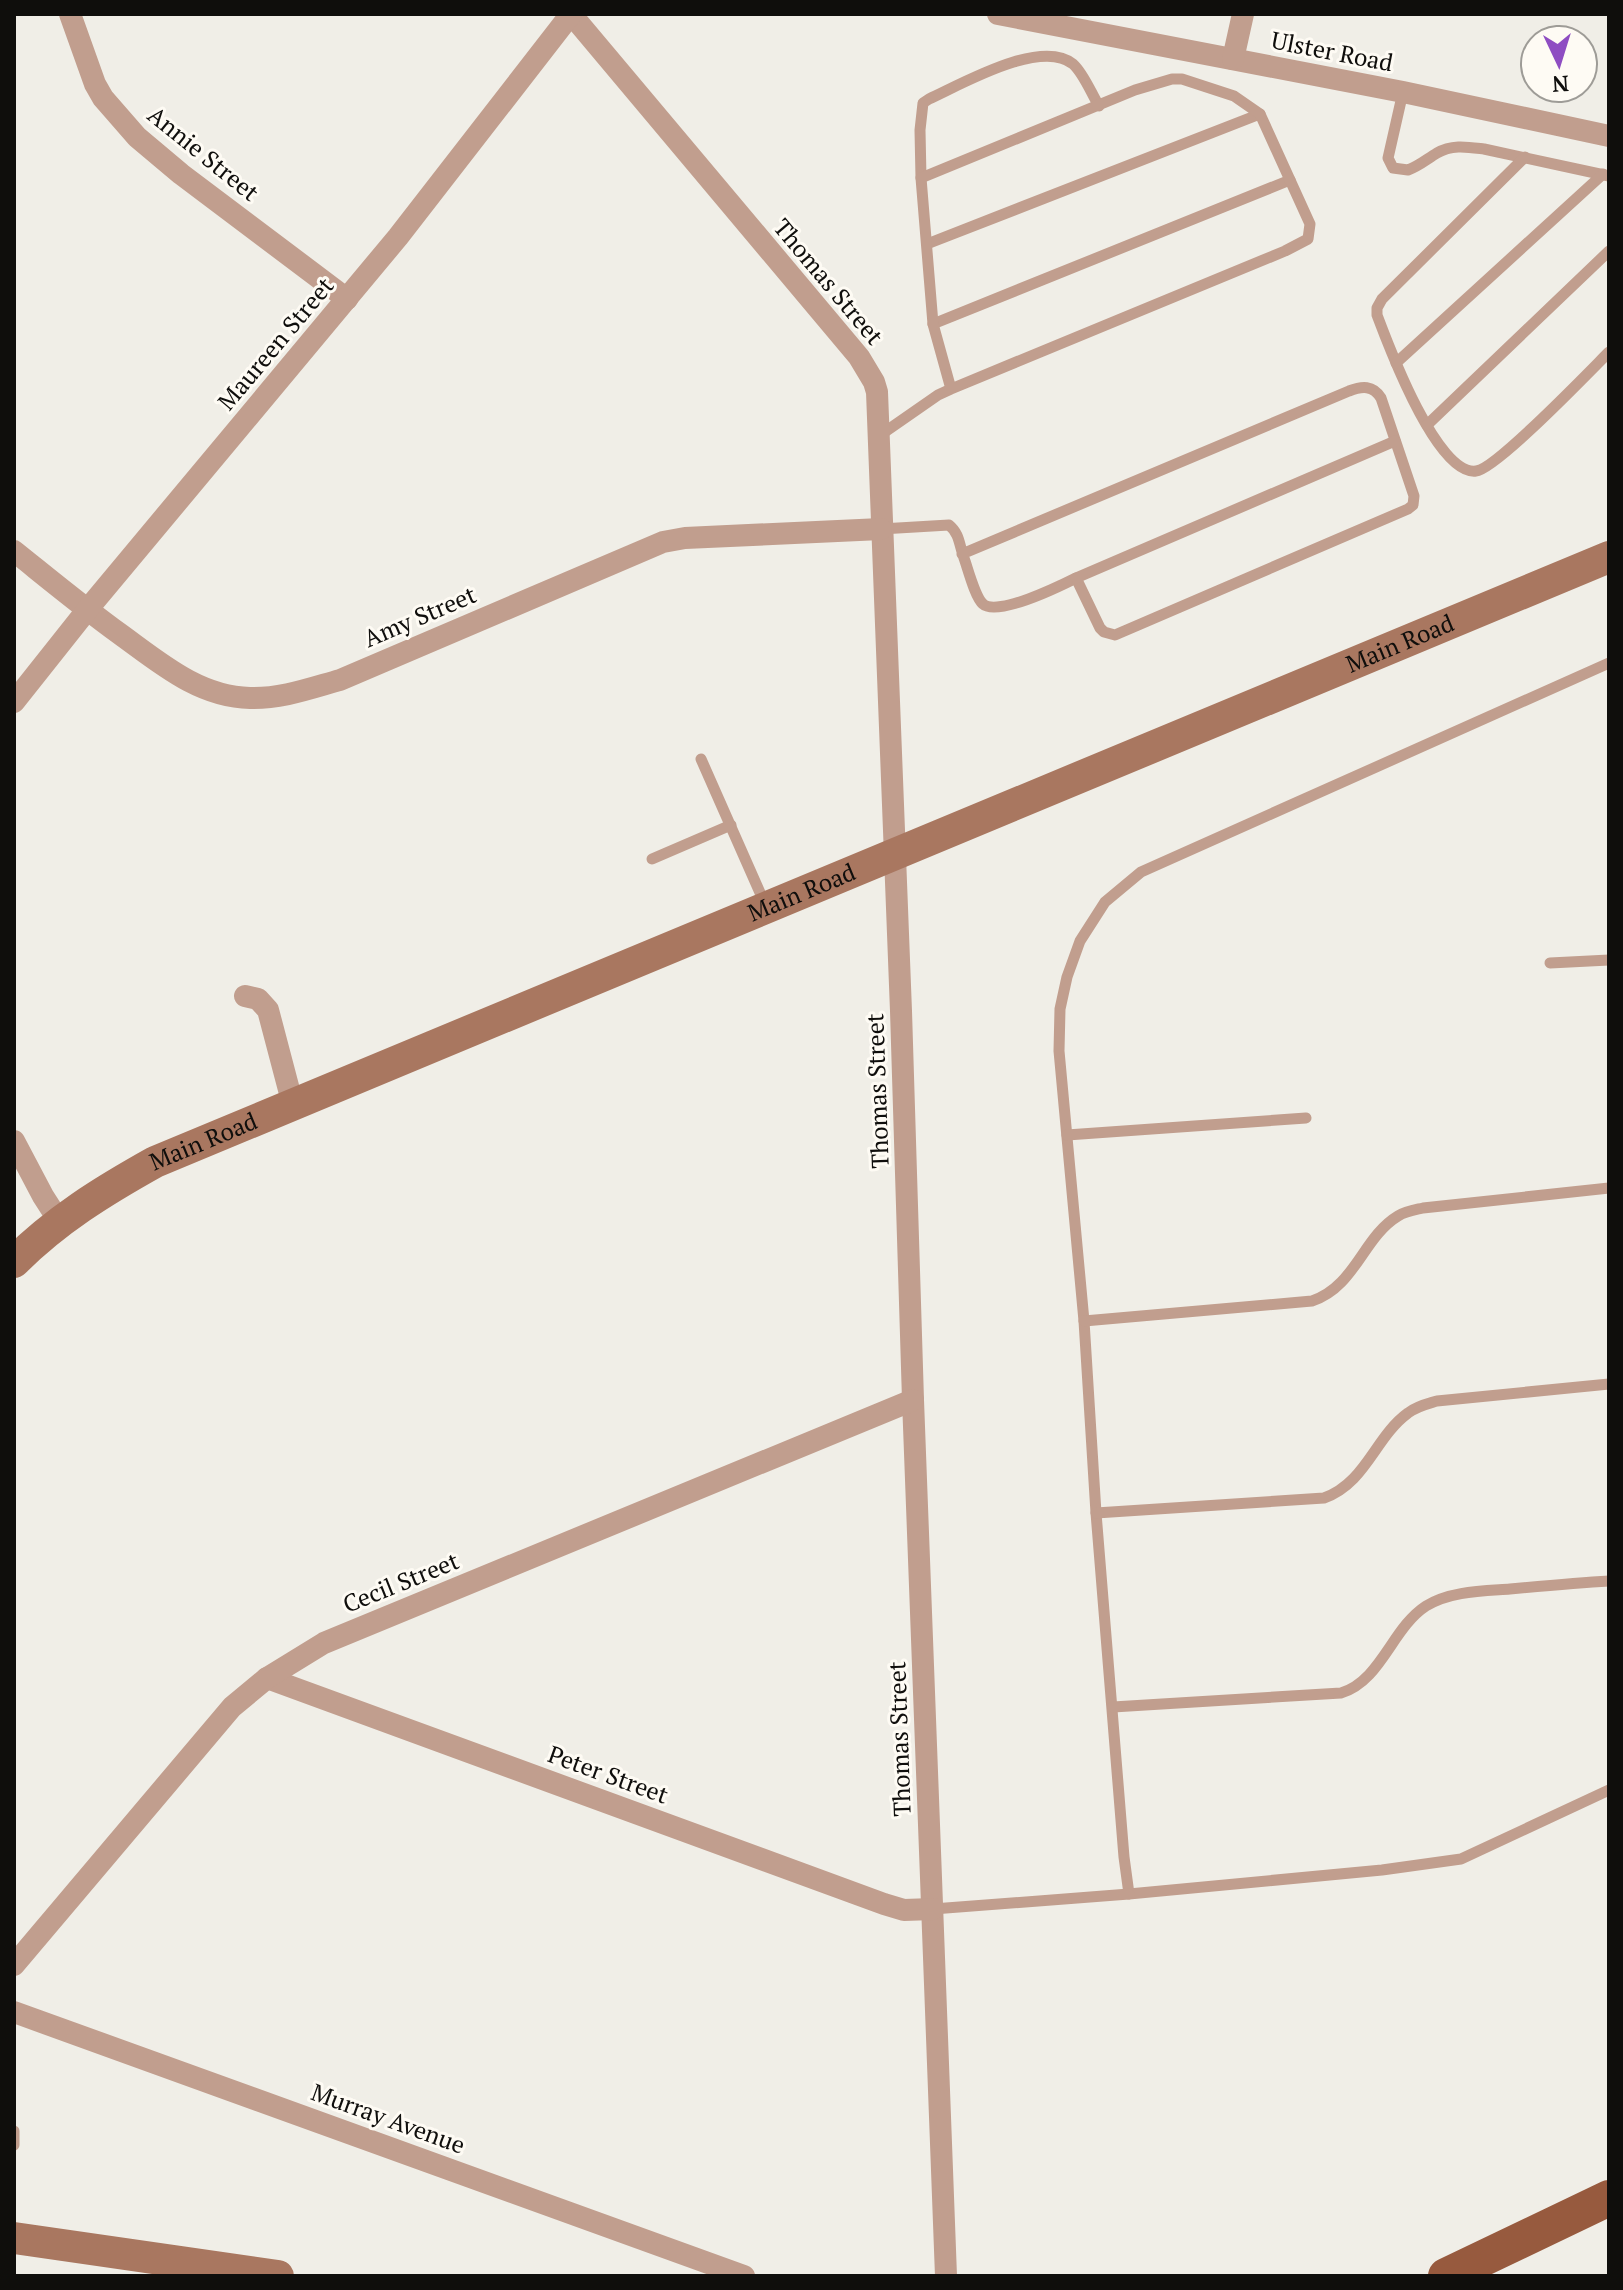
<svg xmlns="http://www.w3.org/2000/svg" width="1623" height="2290" viewBox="0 0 1623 2290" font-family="'PT Serif',serif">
<rect width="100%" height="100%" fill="#f0eee7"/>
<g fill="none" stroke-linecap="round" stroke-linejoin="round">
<g stroke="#c19e8e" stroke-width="11">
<path d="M1403 92 1388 158 1393 168 1408 170C1419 166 1427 159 1437 153 1452 144 1468 147 1484 149L1609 176"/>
<path d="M1525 157 1382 299 1377 308V315C1389 347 1437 476 1476 471 1496 469 1589 372 1609 352"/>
<path d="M921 178 920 130 923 103 929 99C962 84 1041 38 1073 64 1084 74 1091 93 1099 106"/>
<path d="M927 244 1260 114"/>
<path d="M933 324 1290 180"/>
<path d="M1396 363 1603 174"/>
<path d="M1427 425 1609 251"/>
<path d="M879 436 938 395 951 389 1285 251 1308 239 1310 224 1260 114 1234 96 1182 79H1172L1135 90 921 178 933 324 951 389"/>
<path d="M881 529 949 525C960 534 959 545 964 558 968 569 975 597 983 604 997 617 1060 586 1076 578L1100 628 1104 632 1115 635 1408 509 1413 505 1414 496 1381 398C1373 385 1362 386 1349 391L962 554"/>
<path d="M1076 578 1395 441"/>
<path d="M1609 663 1141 872 1105 902 1080 941 1067 977 1060 1009 1059 1051 1084 1321 1096 1513 1124 1857 1129 1894 1382 1870 1461 1859 1609 1790"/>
<path d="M701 759 765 904"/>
<path d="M652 859 731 825"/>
<path d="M1550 963 1609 960"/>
<path d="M1067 1135 1306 1118"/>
<path d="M1084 1321 1312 1301C1355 1287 1363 1237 1398 1216 1406 1211 1414 1210 1423 1208L1609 1188"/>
<path d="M1096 1513 1324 1498C1366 1483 1375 1437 1408 1413 1417 1406 1427 1404 1437 1401L1609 1384"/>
<path d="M1113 1707 1341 1693C1381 1681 1392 1628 1426 1606 1450 1591 1483 1591 1510 1589 1543 1586 1576 1583 1609 1581"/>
<path d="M933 1909 1129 1894"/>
<path d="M14 2131V2145"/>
</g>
<g stroke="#c19e8e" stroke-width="22">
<path d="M70 14 95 84 103 98 137 137 181 174 347 299"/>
<path d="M571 14 859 357 874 382 877 392 901 1011 913 1400 946 2276"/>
<path d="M998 14 1403 92 1609 136"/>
<path d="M1233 59 1243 14"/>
<path d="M14 551C49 579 84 608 120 634 160 663 199 697 250 698 281 699 311 688 340 680L663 542 685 538 881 529"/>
<path d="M14 702 87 610 398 237 571 14"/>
<path d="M245 996 258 999 268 1010 293 1105"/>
<path d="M14 1141 43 1196 59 1221"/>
<path d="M267 1678 884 1904 904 1910 933 1909"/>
<path d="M14 1965 232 1707 267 1678 324 1643 913 1400"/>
<path d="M14 2012 744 2276"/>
</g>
<g stroke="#a97760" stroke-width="32">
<path id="s1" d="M14 1262C56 1220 103 1191 155 1162L1609 557"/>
<path d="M14 2238 278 2276"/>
</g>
<path stroke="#975a3e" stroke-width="36" d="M1446 2276 1609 2198"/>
</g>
<g text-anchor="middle" stroke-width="6" stroke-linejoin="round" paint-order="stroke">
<g font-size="24" fill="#0f0e0c" stroke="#fefbf4">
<text transform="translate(1332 52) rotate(11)" y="8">Ulster Road</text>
<text transform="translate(203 154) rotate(39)" y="8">Annie Street</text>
<text transform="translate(828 282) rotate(50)" y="8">Thomas Street</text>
<text transform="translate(276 344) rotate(-50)" y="8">Maureen Street</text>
<text transform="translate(420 617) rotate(-23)" y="8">Amy Street</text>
<text dy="8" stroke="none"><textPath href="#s1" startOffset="1522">Main Road</textPath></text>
<text dy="8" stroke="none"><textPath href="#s1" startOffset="874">Main Road</textPath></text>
<text transform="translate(878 1091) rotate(-92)" y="8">Thomas Street</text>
<text dy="8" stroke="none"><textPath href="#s1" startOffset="226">Main Road</textPath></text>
<text transform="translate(401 1583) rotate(-22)" y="8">Cecil Street</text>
<text transform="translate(900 1739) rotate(-92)" y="8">Thomas Street</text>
<text transform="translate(608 1775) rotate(20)" y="8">Peter Street</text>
<text transform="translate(388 2119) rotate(20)" y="8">Murray Avenue</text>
</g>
</g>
<rect width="1623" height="2290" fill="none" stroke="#0f0e0c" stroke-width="32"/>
<g transform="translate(1559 64) rotate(176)"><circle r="38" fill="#fefbf4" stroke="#9e9c97" stroke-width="2"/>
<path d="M0-6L14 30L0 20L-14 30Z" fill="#8e4dc2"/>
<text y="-12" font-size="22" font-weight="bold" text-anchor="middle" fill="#0f0e0c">N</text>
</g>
</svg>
